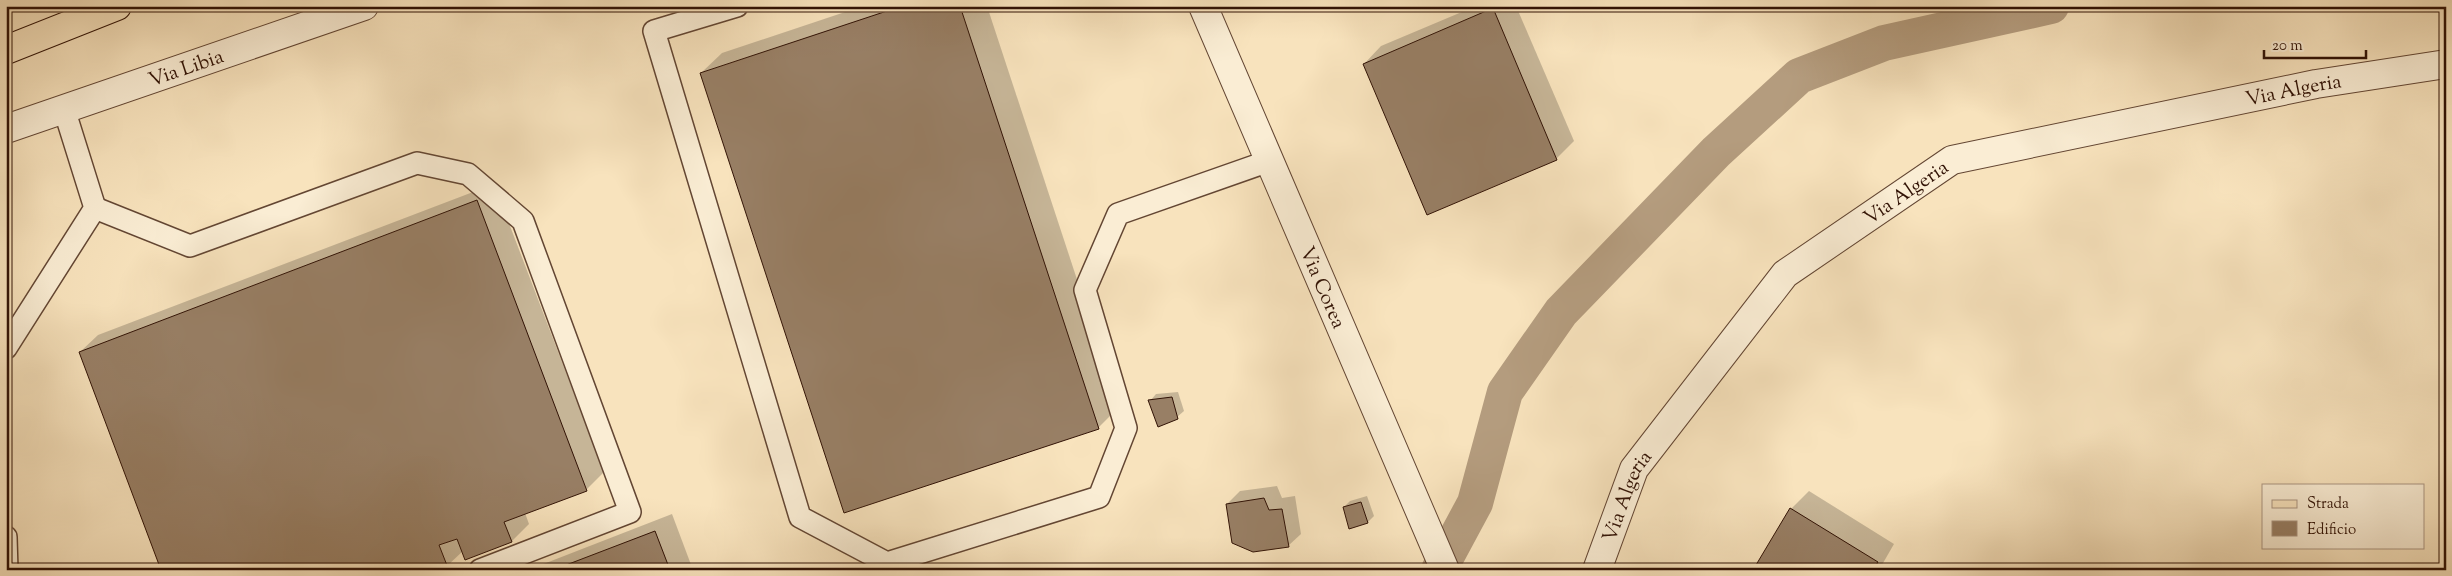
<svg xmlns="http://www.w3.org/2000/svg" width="2452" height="576" viewBox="0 0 2452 576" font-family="'Sorts Mill Goudy',serif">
<rect width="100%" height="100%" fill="#f8e3bd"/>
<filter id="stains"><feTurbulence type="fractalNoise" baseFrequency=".004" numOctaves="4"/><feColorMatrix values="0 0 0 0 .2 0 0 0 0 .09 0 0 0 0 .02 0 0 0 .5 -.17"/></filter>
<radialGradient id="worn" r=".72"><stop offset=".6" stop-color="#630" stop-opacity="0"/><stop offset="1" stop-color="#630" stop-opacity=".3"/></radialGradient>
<g fill="#0003">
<path d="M863 6H987L1119 407 1098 428 701 73 722 53Z"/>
<path d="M1476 6H1516L1574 141 1556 159 1364 64 1381 46Z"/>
<path d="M494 184 604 472 586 490 525 513 529 524 512 541 463 551 447 566 80 352 98 335Z"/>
<path d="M1178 392 1184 411 1177 417 1150 401 1156 394Z"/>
<path d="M1277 486 1282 498 1295 496 1301 534 1288 546 1227 504 1240 491Z"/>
<path d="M1809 491 1894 544 1879 570H1754L1791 509Z"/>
<path d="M1367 496 1374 516 1368 522 1344 507 1350 501Z"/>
<path d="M672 514 693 570H528Z"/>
</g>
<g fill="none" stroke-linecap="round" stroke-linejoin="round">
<path stroke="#b49c7e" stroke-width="36" d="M1439 570 1475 503 1505 392 1561 312 1716 152 1799 76 1884 43 2051 6"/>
</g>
<g fill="#987f65" stroke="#311205">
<path d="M902 6H960L1099 429 844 513 700 73Z"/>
<path d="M1493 8 1557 160 1427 215 1363 64Z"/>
<path d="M477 200 587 491 504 522 512 542 465 560 457 539 439 545 448 568 442 570H161L79 352Z"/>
<path d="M1172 397 1178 419 1158 427 1148 400Z"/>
<path d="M1264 498 1269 510 1282 509 1289 547 1253 552 1232 543 1226 504Z"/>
<path d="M1361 502 1368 523 1349 529 1343 507Z"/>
<path d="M1790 508 1878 562 1873 570H1753Z"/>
<path d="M655 531 670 570H553Z"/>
</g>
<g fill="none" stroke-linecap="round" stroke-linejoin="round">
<defs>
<g id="service">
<path d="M737 6 654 31 800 517 887 563 1099 497 1126 428 1085 290 1118 214 1269 161"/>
<path d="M95 208 190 246 417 163 468 174 523 221 630 512 480 570"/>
<path d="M6 348 95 208 64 109"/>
<path d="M6 537 7 570"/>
</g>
<g id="minor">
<path id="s1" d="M1203 6 1445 570"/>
<path id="s2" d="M6 129 364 6"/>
<path id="s3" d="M1597 570 1634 469 1785 274 1952 160 2316 84 2446 64"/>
</g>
<path id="primary" d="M6 50 117 6"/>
</defs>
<use href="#service" stroke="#634633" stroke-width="24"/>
<use href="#minor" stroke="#634633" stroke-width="30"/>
<use href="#primary" stroke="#311205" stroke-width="30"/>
<use href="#service" stroke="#faedd4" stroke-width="21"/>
<use href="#minor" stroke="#faedd4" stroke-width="28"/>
<use href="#primary" stroke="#f8e3bd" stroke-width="28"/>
</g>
<g text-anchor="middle" stroke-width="5" stroke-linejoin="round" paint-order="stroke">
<g font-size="20" fill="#311205" stroke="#faedd4">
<text dy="7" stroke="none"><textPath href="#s2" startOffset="190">Via Libia</textPath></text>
<text dy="7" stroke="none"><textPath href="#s3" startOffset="905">Via Algeria</textPath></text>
<text dy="7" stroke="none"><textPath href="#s3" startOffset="500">Via Algeria</textPath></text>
<text dy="7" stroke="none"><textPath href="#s1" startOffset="306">Via Corea</textPath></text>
<text dy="7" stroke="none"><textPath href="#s3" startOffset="80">Via Algeria</textPath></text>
</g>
</g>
<rect width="2452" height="576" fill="none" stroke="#f8e3bd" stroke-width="25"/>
<rect x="8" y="8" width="2437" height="561" fill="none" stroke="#311205" stroke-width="2.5"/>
<rect x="12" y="12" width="2427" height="551" fill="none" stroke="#311205"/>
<rect x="2262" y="484" width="162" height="65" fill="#faedd4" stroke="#aa9581"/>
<rect x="2272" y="500" width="25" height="8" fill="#f8e3bd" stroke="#aa9581"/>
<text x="2307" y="508" font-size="15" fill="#311205">Strada</text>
<rect x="2272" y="521" width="25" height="15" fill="#987f65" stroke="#aa9581"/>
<text x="2307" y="534" font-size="15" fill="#311205">Edificio</text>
<path d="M2264 50v8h102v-8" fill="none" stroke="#311205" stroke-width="2.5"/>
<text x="2272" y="50" font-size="15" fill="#311205" stroke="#faedd4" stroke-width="4" paint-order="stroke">20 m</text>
<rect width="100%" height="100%" filter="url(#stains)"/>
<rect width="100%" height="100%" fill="url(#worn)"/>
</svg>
